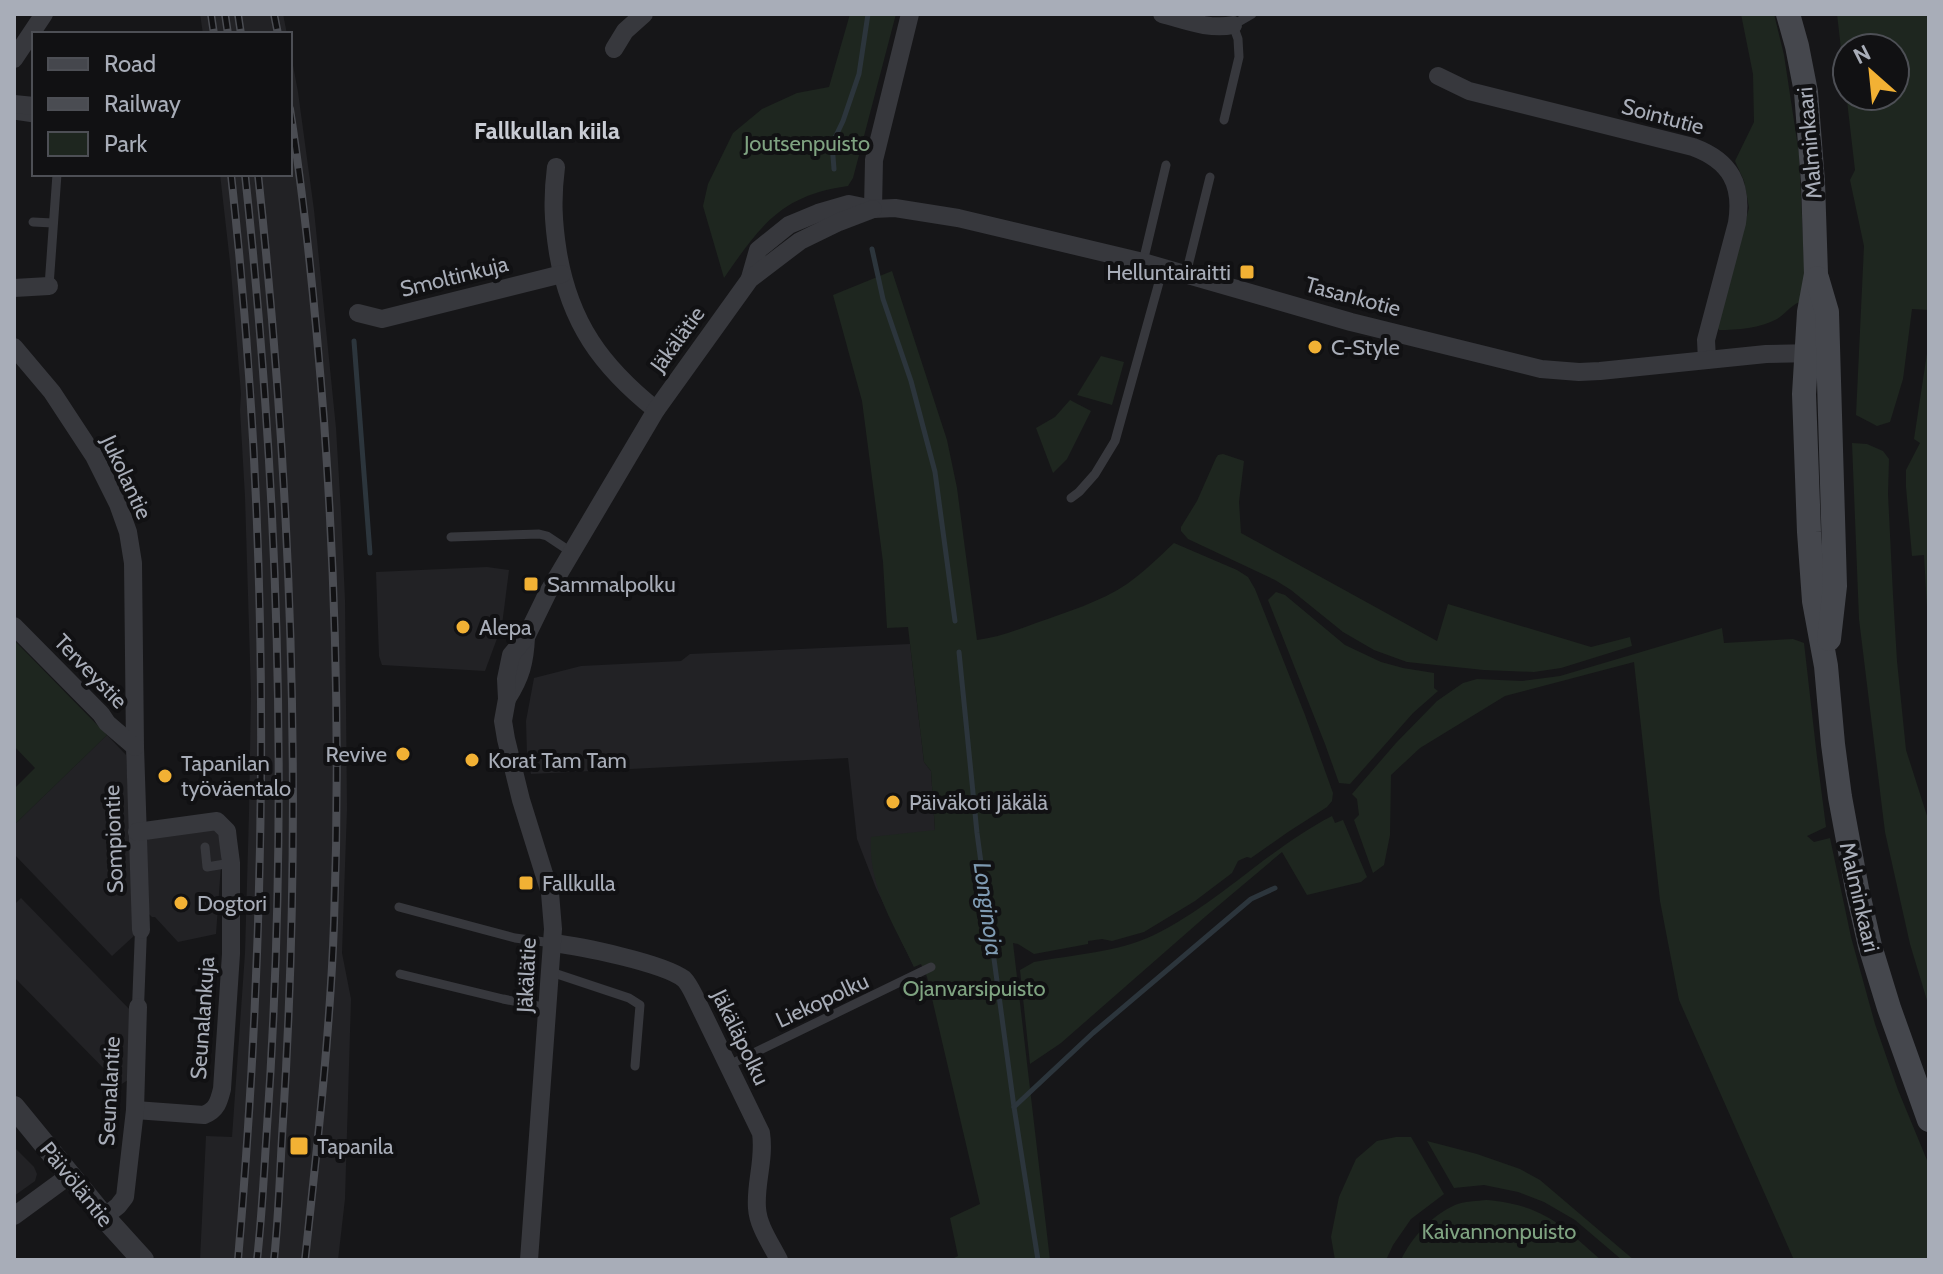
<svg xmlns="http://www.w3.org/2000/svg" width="1943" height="1274" viewBox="0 0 1943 1274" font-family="Cabin,sans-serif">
<rect width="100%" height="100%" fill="#161618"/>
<g fill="#222225">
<path d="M200 14H283L287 34H203Z"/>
<path d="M290 49 298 92 314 210 336 428 341 512 345 600 347 809 342 953 351 999 345 1199 338 1260H200L206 1136 232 1137 245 953 249 813 251 693 245 497 240 410 241 394 231 271 220 174H290Z"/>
<path d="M487 567 509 570 502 625 485 671 382 665 379 656 376 572Z"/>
<path d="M910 644 924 762 931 771 935 831 914 967 876 888 857 839 848 758 531 774 527 755 526 721 534 678 581 666 681 661 690 654Z"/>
<path d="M107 735 126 755 136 934 112 956 14 854V825Z"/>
<path d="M211 827 223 838 216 934 178 942 155 917H152L148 913 146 841 148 839Z"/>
<path d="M21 898 132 1012 128 1080 120 1085 14 977V905Z"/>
<path d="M14 1147 34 1167 37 1174 35 1181 14 1196Z"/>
</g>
<g fill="#1e261f" fill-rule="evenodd">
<path d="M850 14H896L853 178 848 186C781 195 760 226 724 278L703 206 708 184 733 133 762 109 797 93 829 87Z"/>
<path d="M1741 14H1774L1784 55 1799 154 1805 281 1803 301C1791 304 1787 313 1777 319 1761 328 1737 330 1719 330L1717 327 1749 208 1744 181 1735 161 1754 122 1753 74Z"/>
<path d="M1837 14H1929V310L1912 309 1903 379 1890 422 1877 426 1856 415 1864 246 1850 180 1855 170ZM1847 48H1895V96H1847Z"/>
<path d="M892 271 947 440 957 488 977 640C997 638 1017 630 1036 623 1067 612 1100 602 1127 584 1144 572 1159 557 1174 543L1237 570 1248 577 1255 589 1305 715 1333 793 1332 801 1327 807 1288 832 1251 858 1247 857 1242 859 1238 861 1232 873 1195 901 1144 932 1112 941 1102 939 1088 941V944L1034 954 1018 944 1013 943 1050 1260H950L958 1256 950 1218 980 1204 927 977 921 964 914 967C894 924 868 887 871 837L935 830 931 771 924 762 908 627 887 628 883 562 862 401 833 295Z"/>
<path d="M1929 340V643L1924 555 1912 556 1906 487V470L1920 443 1914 439Z"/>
<path d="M1101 356 1124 362 1112 405 1077 395Z"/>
<path d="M1070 400 1091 411 1067 459 1053 473 1036 428 1055 417Z"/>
<path d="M1852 443 1867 444 1883 451 1889 459 1888 494 1893 595 1897 661 1906 750 1929 822V1007L1910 944 1885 832 1859 619Z"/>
<path d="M1223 454 1244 461 1239 502 1241 533 1437 641 1448 604 1591 647 1630 637 1632 646 1561 668 1534 672 1484 670 1407 662 1374 650 1343 632 1291 590 1275 580 1188 539 1181 531V527L1197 501 1216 458 1218 455Z"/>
<path d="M1276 592 1285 595 1345 645 1381 662 1403 668 1434 673V688L1438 691 1413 713 1350 784 1339 783 1325 744 1268 600Z"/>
<path d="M1722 628 1724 643 1793 639 1804 643 1817 757 1826 827 1807 836 1814 842 1830 838 1851 937 1875 1024 1898 1090 1929 1165V1260H1794L1679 1000 1660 901 1634 662 1505 696 1420 748 1391 775 1390 835 1384 865 1373 873 1354 820 1359 815 1357 799 1352 794 1396 743 1437 701 1463 683 1477 679 1522 681 1560 676Z"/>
<path d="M14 640 107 735 14 825V789L35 768 14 746Z"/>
<path d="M1332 816 1335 823 1343 820 1367 877 1361 882 1307 895 1282 852 1206 916 1061 1043 1030 1064 1020 970 1034 962C1072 955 1119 952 1154 935 1218 904 1268 849 1332 816Z"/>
<path d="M1396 1137H1411L1444 1194 1411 1219 1393 1245 1386 1260H1335L1331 1237 1339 1197 1356 1159 1377 1141Z"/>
<path d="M1427 1141 1477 1154 1520 1169 1540 1180 1634 1260H1622L1575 1220 1544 1202 1518 1192 1484 1185 1454 1188Z"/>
<path d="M1487 1200C1543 1205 1562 1225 1601 1260H1401C1412 1237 1431 1216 1455 1205 1464 1201 1477 1201 1487 1200Z"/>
</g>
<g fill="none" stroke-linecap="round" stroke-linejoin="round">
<g stroke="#2c353c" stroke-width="5">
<path d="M834 169 832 144 843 121 859 74 868 14"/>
<path d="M872 249 883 299 911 381 935 472 955 621"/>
<path d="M354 341 370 553"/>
<path d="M959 652 977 833 1014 1107 1038 1260"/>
<path d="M1014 1107 1093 1033 1251 899 1275 888"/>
</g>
<g stroke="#37383d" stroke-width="9">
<path d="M14 115 34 118"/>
<path d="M1224 120 1239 57 1238 39 1233 25 1252 14"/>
<path d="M33 222 53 223"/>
<path d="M1143 262 1166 165"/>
<path d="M1186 274 1210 177"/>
<path d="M49 286 57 174"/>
<path d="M1071 498 1079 492 1095 474 1115 441 1163 268"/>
<path d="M451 537 539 534 547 536 571 552"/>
<path d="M205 847 207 867 231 863"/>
<path d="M399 907 515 938 552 943"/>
<path d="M551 972 629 998 640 1005 635 1066"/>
<path d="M400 974 503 999 548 1008"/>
<path d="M729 1065 931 967"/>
</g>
<path stroke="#37383d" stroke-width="12" d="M138 1007 141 930"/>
<g stroke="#37383d" stroke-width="18">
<path d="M1162 14C1185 20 1209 30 1233 25"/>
<path d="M614 49 625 31 644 14"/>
<path d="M14 59 44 14"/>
<path d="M1438 76 1469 91 1693 147C1731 161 1743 185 1737 223L1706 340 1707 360"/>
<path d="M14 104 34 106"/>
<path d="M556 167C552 198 553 222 558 253 570 323 601 366 656 410"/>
<path d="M873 209 874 160 910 14"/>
<path d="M750 278 758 250 789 225 818 213 849 204 873 209 895 208 958 218 1143 262 1351 322 1541 369 1579 372 1600 371 1766 354 1817 353"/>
<path d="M14 288 49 286"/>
<path d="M358 313 382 319 562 274"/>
<path d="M14 347 52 392 94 456 118 504 128 532 133 563 135 747 141 930"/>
<path d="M14 626 101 714 107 723 135 747"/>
<path d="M507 699C521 677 525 662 526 637"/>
<path d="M552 943C580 946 663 963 684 979 688 983 691 989 694 995L761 1133C765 1160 755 1183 757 1208 758 1226 771 1244 779 1260"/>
<path d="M135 1110 204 1115C217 1110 219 1101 222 1089L231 954V863L228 840 227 831 217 821 137 832"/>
<path d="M14 1216 70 1175"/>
<path d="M104 1217 118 1206 125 1197 135 1110 138 1007"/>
<path d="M529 1260 553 929 550 893 521 800 506 739 503 721 507 699 506 679 511 655 526 637 547 594 656 410 750 279 800 241 839 222 873 209"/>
</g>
<path stroke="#37383d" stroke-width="22" d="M14 1107 104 1217 143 1260"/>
<g stroke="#45474d" stroke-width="24">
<path d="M1788 14 1797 46 1806 92 1813 182 1816 274 1809 312 1804 394 1809 532 1814 601 1826 666 1833 744 1840 797 1857 889 1870 946 1889 1008 1929 1120"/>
<path d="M1817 278 1827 312 1835 586 1829 639"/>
</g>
<defs>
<g id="rail">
<path d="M211 14 214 34"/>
<path d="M225 14 228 34"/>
<path d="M238 14 241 34"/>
<path d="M274 14 278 34"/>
<path d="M290 109C306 212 316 317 324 421 336 588 340 755 334 923 330 1035 317 1148 305 1260"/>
<path d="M231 174C271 534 269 899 238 1260"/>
<path d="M245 174C279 490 289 810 267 1127 264 1172 262 1216 257 1260"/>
<path d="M258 174C292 489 303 805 283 1121 280 1167 279 1214 274 1260"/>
</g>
</defs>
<use href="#rail" stroke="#4a4c52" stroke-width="8"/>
<use href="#rail" stroke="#111113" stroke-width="5" stroke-dasharray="15" stroke-linecap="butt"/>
</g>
<g fill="#f2b134" stroke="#111113" stroke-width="3">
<rect x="1239" y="264" width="16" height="16" rx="4"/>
<circle cx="1315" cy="347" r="8"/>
<rect x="523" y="576" width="16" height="16" rx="4"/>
<circle cx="463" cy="627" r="8"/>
<circle cx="403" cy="754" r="8"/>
<circle cx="472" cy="760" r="8"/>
<circle cx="165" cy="776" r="8"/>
<circle cx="893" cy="802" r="8"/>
<rect x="518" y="875" width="16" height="16" rx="4"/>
<circle cx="181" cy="903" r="8"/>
<rect x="289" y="1136" width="20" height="20" rx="4"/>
</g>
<g text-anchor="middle" stroke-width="8" stroke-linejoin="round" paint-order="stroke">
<g font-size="22" fill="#a8adb8" stroke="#111113">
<text transform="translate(1663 116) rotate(15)" y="8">Sointutie</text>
<text transform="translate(1809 143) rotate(-95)" y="8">Malminkaari</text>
<text transform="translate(454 276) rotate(-14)" y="8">Smoltinkuja</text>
<text transform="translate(1353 296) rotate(15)" y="8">Tasankotie</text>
<text transform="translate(677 339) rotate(-54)" y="8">Jäkälätie</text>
<text transform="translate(127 477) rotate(65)" y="8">Jukolantie</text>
<text transform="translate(91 671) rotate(46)" y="8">Terveystie</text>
<text transform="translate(113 839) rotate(-92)" y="8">Sompiontie</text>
<text transform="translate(1860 897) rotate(77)" y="8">Malminkaari</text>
<text transform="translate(526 975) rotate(-87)" y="8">Jäkälätie</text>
<text transform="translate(822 1000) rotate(-25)" y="8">Liekopolku</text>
<text transform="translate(202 1018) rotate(-86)" y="8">Seunalankuja</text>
<text transform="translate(741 1037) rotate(64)" y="8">Jäkäläpolku</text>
<text transform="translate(109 1091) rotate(-87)" y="8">Seunalantie</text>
<text transform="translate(77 1184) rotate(51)" y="8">Päivöläntie</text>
</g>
<g font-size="22" fill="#7fa381" stroke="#111113">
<text x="807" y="151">Joutsenpuisto</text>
<text x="974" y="996">Ojanvarsipuisto</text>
<text x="1499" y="1239">Kaivannonpuisto</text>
</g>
<g font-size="22" fill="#a8adb8" stroke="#111113" text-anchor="start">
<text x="1231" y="280" text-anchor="end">Helluntairaitti</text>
<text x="1331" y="355">C-Style</text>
<text x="547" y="592">Sammalpolku</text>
<text x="479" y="635">Alepa</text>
<text x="387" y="762" text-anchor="end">Revive</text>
<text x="488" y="768">Korat Tam Tam</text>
<text x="181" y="771">Tapanilan<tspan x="181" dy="25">työväentalo</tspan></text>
<text x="909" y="810">Päiväkoti Jäkälä</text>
<text x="542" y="891">Fallkulla</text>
<text x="197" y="911">Dogtori</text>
<text x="317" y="1154">Tapanila</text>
</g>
<g font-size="24" font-weight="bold" fill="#c9ccd4" stroke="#111113">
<text x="547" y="139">Fallkullan kiila</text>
</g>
<g font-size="24" font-style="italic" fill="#7f9bb3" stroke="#111113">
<text transform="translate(988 909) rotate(82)" y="8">Longinoja</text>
</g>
</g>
<rect width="1943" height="1274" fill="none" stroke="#a8adb8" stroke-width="32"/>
<rect x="32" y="32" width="260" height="144" fill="#111113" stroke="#4d4f55" stroke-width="2"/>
<rect x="48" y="58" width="40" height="12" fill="#45474d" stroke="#4d4f55" stroke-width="2"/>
<text x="104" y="72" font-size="24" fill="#a8adb8">Road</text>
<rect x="48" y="98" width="40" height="12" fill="#4a4c52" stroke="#4d4f55" stroke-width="2"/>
<text x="104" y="112" font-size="24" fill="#a8adb8">Railway</text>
<rect x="48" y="132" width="40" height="24" fill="#1e261f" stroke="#4d4f55" stroke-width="2"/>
<text x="104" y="152" font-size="24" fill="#a8adb8">Park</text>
<g transform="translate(1871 72) rotate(333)"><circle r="38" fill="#111113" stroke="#4d4f55" stroke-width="2"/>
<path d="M0-6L14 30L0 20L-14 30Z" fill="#f2b134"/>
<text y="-12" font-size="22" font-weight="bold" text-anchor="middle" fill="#a8adb8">N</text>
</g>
</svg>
